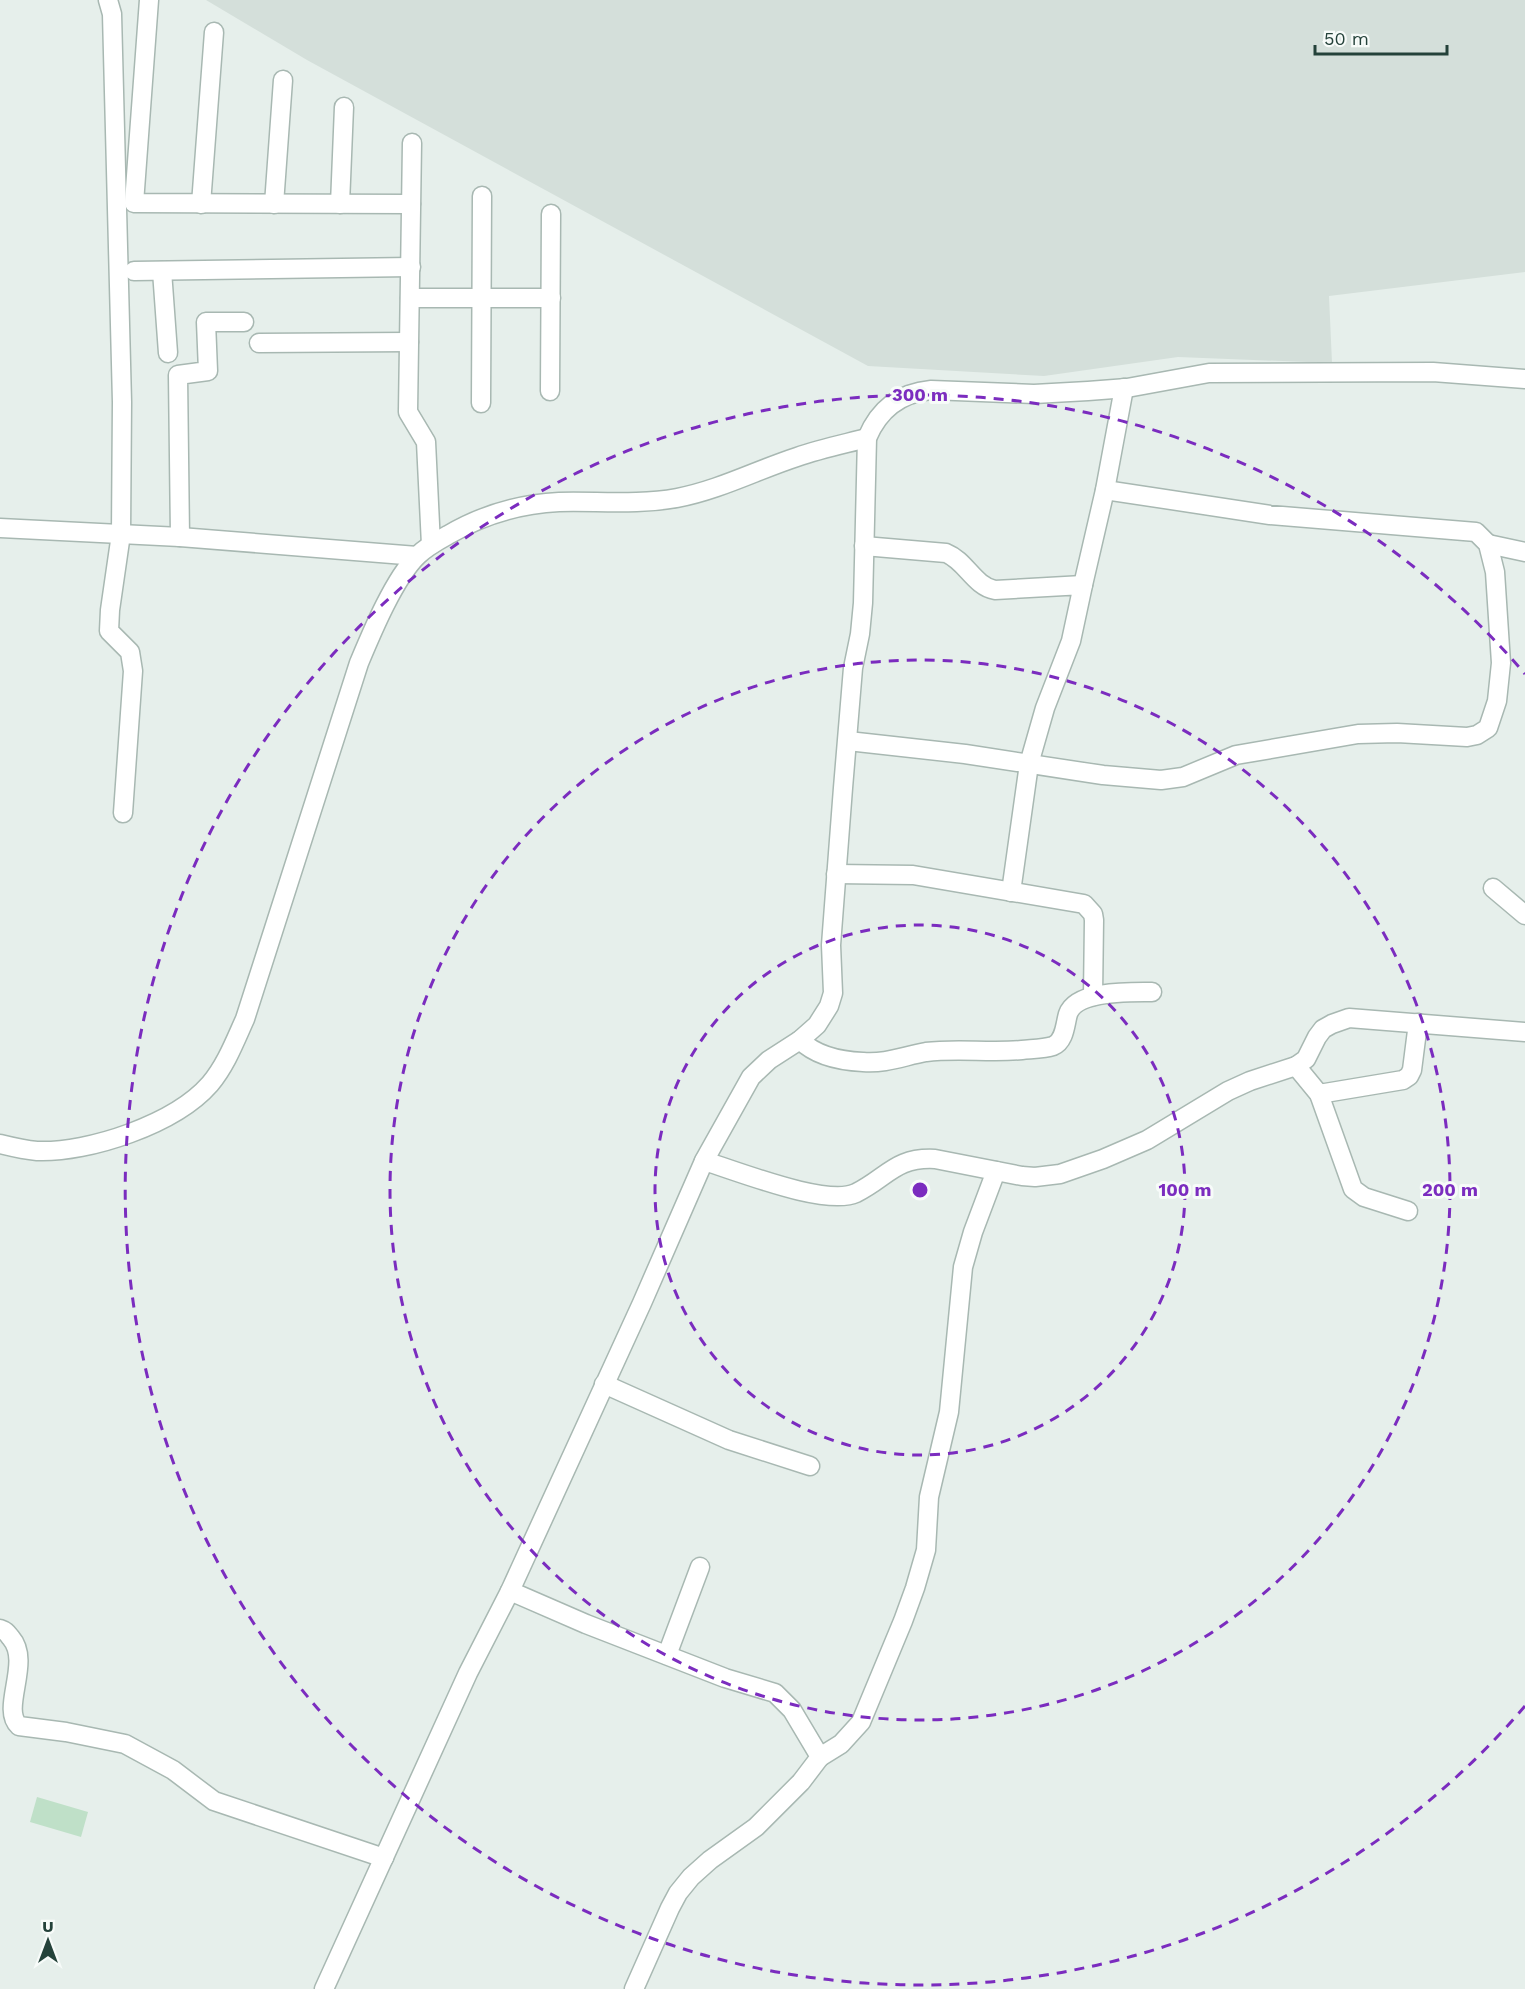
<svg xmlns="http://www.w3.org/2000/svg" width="1525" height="1989" viewBox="0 0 1525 1989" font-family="'Work Sans',sans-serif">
<rect width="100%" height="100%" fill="#e6efeb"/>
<path fill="#d4dfda" d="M206 0H1525V272L1329 296 1332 363 1178 357 1044 376 868 366 307 60Z"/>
<path fill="#bfe0c8" d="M37 1797 88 1812 81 1837 30 1822Z"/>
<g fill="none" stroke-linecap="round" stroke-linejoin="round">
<defs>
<g id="minor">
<path d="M108 0 112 14 122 402 121 534 110 610 109 631 130 652 133 671 123 813"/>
<path d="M149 0 134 203 411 204"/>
<path d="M412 143 408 412 426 442 431 545"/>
<path d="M201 204 214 32"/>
<path d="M274 204 283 80"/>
<path d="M340 204 344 107"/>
<path d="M134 271 411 267"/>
<path d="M162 271 168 353"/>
<path d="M410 298H551"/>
<path d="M259 343 409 342"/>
<path d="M550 391 551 214"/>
<path d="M481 403 482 196"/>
<path d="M0 528 180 537 417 556"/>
<path d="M180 537 178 375 208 371 206 322H244"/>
<path d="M1488 544 1525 552"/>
<path d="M864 546 946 553C966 561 974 586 995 590L1083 585 1071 641 1045 708 1029 764 1011 892"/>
<path d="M1083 585 1105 490 1124 388"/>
<path d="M848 741 965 754 1103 775 1161 780 1183 777 1236 755 1358 734 1397 733 1467 737 1477 735 1488 728 1497 701 1501 663 1495 572 1488 544 1476 532 1270 515 1105 490"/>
<path d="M836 874 913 875 1084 904 1093 914 1094 920 1093 996"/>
<path d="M1493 888 1525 915"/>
<path d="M800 1040C816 1056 840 1061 863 1062 885 1064 904 1056 926 1052 957 1048 990 1053 1022 1050 1031 1049 1044 1049 1053 1046 1065 1041 1065 1024 1068 1014 1076 990 1131 992 1152 992"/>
<path d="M1296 1066 1319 1094 1353 1189 1364 1197 1408 1211"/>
<path d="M1319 1094 1403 1080 1409 1076 1412 1070 1418 1023"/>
<path d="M0 1144C12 1147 25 1150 37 1151 89 1153 175 1124 210 1084 226 1065 235 1041 245 1019L359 663C372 632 394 579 417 556 426 547 437 541 448 535 482 515 519 504 559 502 598 501 638 505 677 498 719 490 757 470 797 457 820 449 844 444 867 438"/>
<path d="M704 1161C738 1171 826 1207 856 1193 888 1177 895 1157 935 1159L1022 1176 1035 1177 1060 1174 1103 1159 1147 1140 1228 1091 1250 1081 1296 1066 1306 1059 1317 1037 1323 1029 1332 1024 1349 1018 1525 1032"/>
<path d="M604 1384 729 1440 810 1466"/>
<path d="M510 1591 586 1624 725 1678 775 1693 792 1710 820 1757 801 1782 756 1827 710 1860 691 1877 678 1893 670 1908 634 1989"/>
<path d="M0 1629C6 1631 7 1633 11 1638 32 1662 0 1709 19 1726L66 1732 125 1744 173 1770 214 1801 384 1858"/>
<path d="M667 1655 700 1567"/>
<path d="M820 1757 841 1744 861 1722 903 1621 915 1588 926 1550 929 1497 949 1412 963 1267 973 1232 996 1171"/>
<path d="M324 1989 468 1673 510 1591 642 1303 704 1161 751 1077 769 1060 800 1040 817 1025 829 1006 833 993 831 945 843 788 853 668 860 634 863 603 867 438C879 409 900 393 931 390L1034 394 1088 391 1127 388 1209 373 1433 372 1525 379"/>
</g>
</defs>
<use href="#minor" stroke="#a8b8b2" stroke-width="21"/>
<use href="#minor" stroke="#fff" stroke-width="18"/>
</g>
<g fill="none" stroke="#7b2cbf" stroke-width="3" stroke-dasharray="10 8">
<circle cx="920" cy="1190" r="265"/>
<circle cx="920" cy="1190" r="530"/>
<path d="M1525 1706A795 795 0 1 1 1525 674"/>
</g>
<circle cx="920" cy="1190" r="9" fill="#7b2cbf" stroke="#f7fbf9" stroke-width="3"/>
<g font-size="18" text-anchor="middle" font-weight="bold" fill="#7b2cbf" stroke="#f7fbf9" stroke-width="6" stroke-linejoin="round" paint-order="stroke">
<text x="920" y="401">300 m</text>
<text x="1185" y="1196">100 m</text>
<text x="1450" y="1196">200 m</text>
</g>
<g transform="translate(48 1941)" stroke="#f7fbf9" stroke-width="4.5" paint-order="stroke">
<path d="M0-4.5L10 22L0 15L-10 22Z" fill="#24423a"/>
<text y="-9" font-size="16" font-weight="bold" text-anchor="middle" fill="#24423a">U</text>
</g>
<path d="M1315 45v9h132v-9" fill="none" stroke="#24423a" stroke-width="3"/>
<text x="1324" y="45" font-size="18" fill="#24423a" stroke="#f7fbf9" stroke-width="4.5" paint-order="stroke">50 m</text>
</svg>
